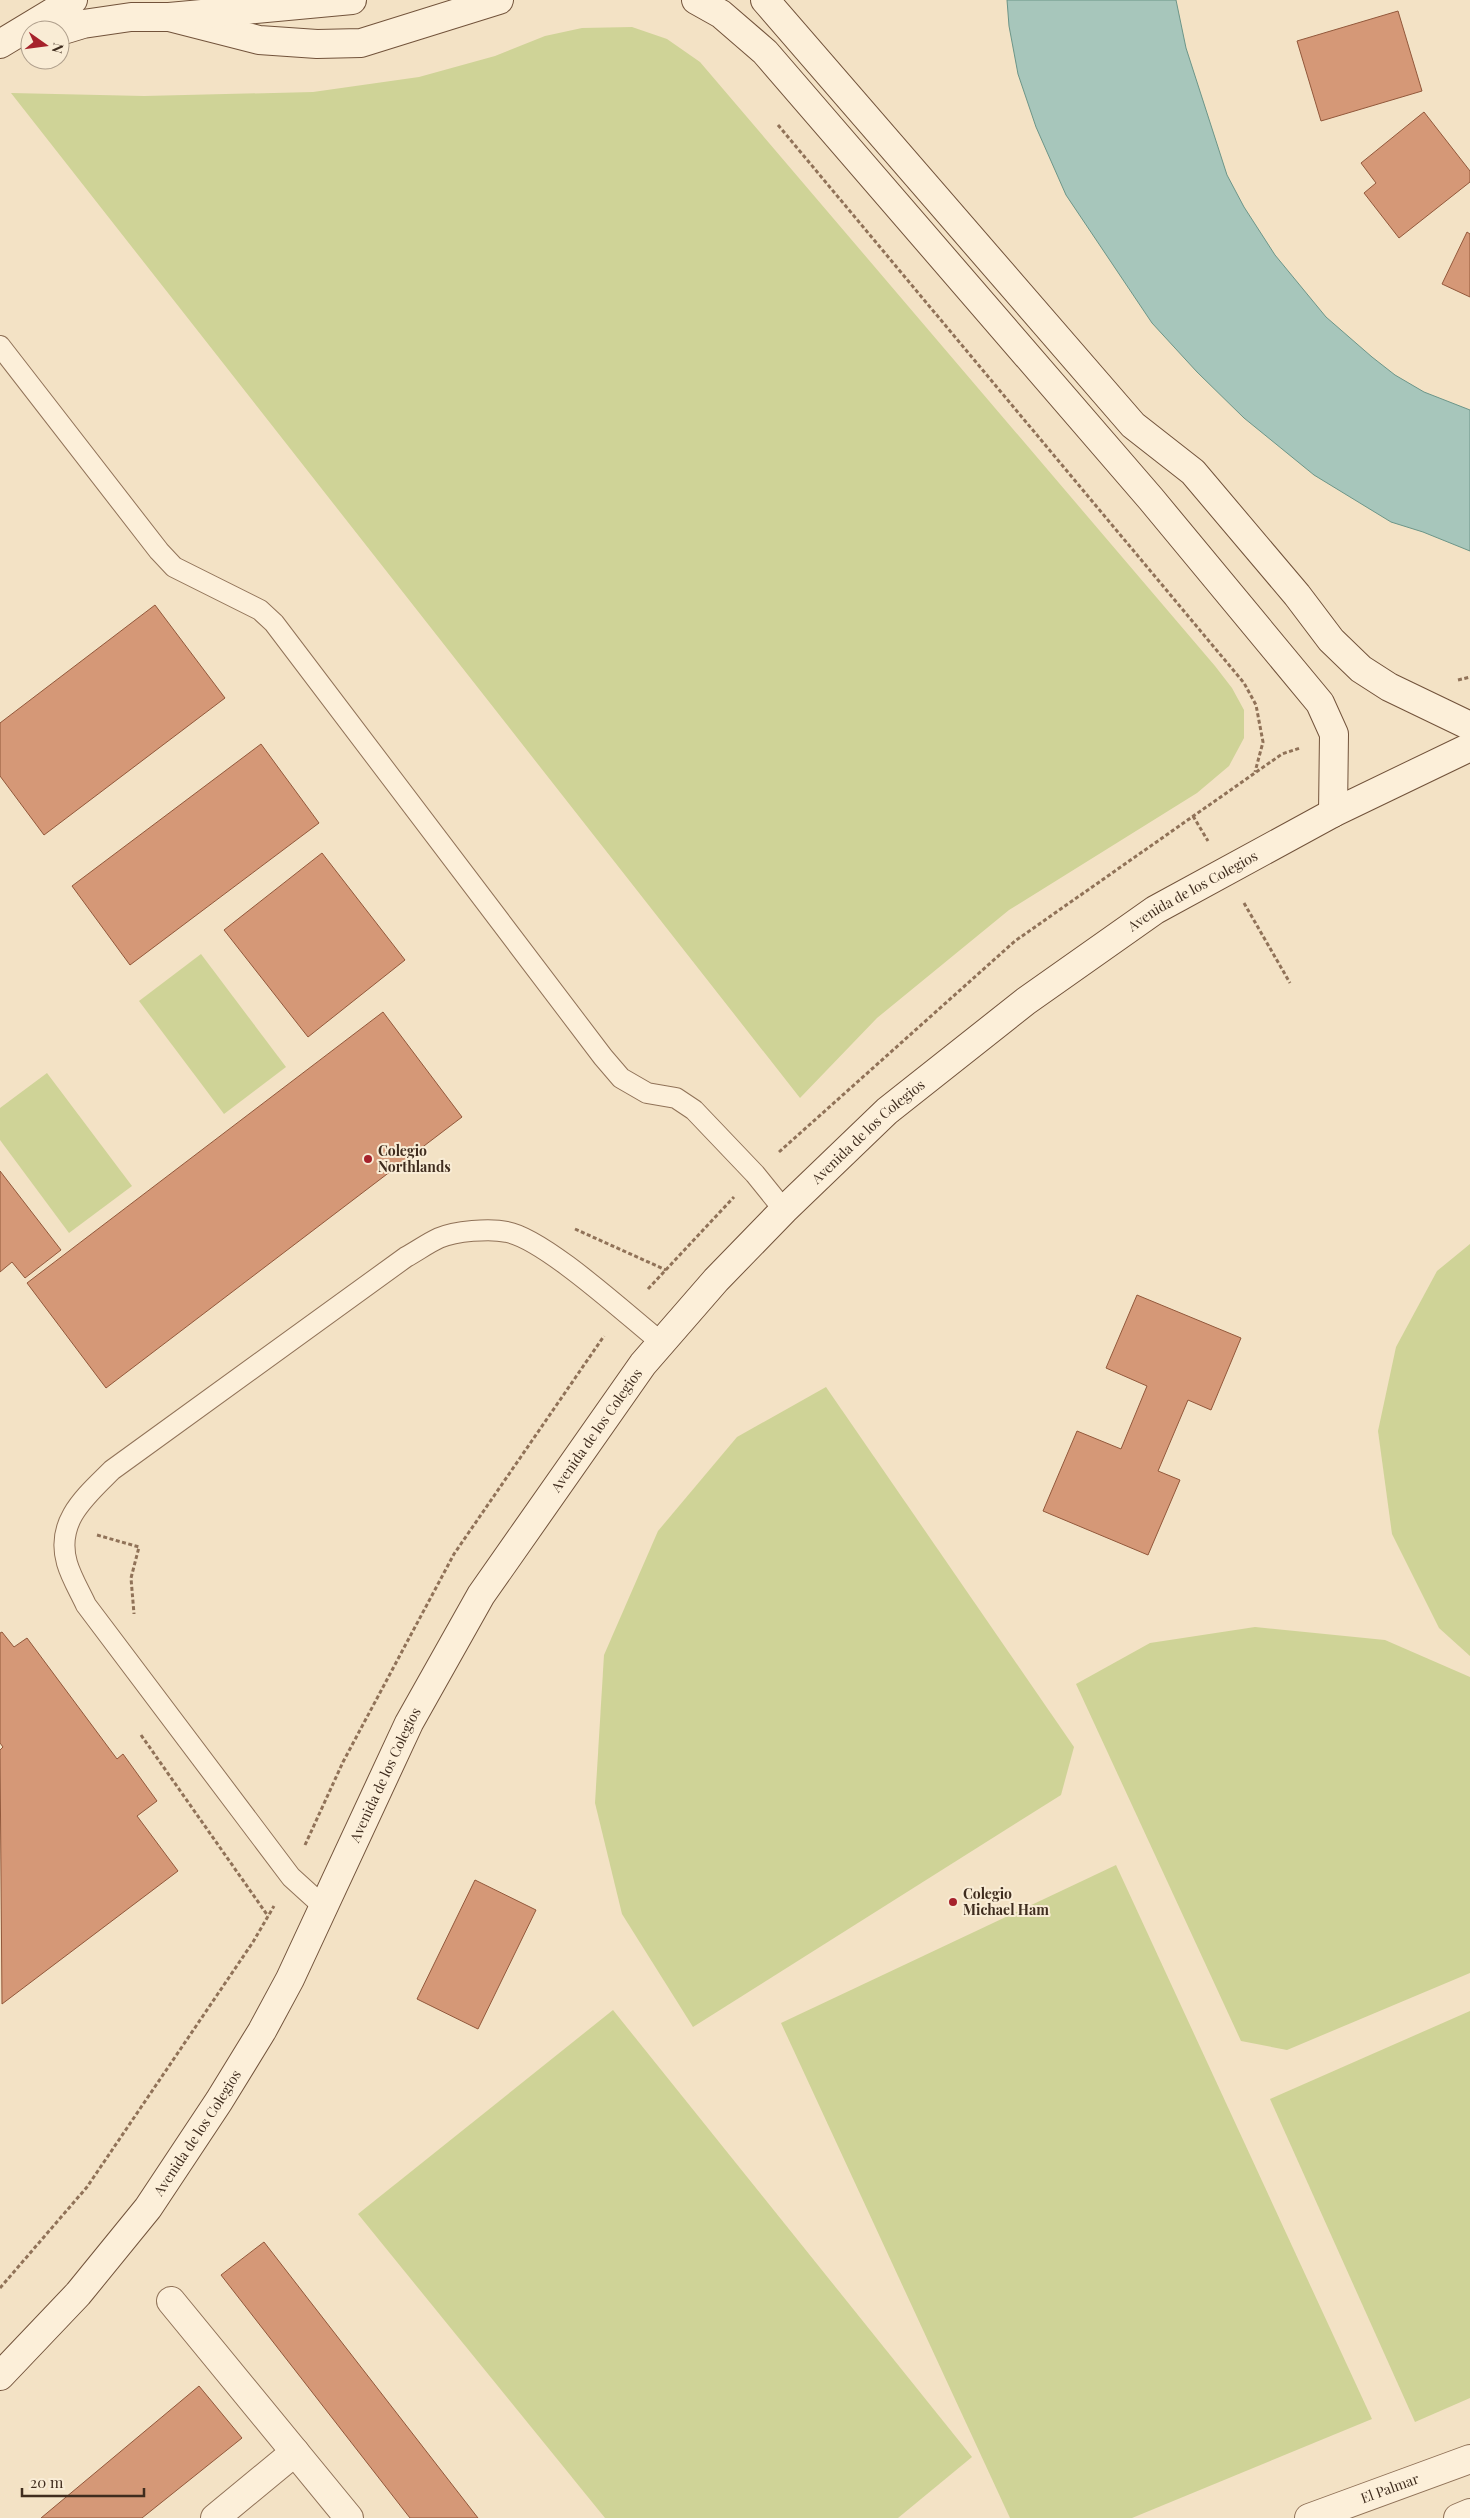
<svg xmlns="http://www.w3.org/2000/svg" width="1470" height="2518" viewBox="0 0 1470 2518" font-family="'Playfair Display',serif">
<rect width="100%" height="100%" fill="#f3e2c5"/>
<g fill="#cfd397">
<path d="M632 27 667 39 700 62 1215 666 1232 688 1244 710V738L1229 766 1197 793 1009 910 877 1018 800 1098 11 93 144 96 313 92 419 77 495 56 545 36 582 28Z"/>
<path d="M201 954 286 1067 224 1114 139 1001Z"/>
<path d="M47 1073 132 1186 69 1233 0 1140V1108Z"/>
<path d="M1470 1244V1656L1439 1628 1392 1534 1378 1431 1396 1347 1437 1271Z"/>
<path d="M826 1387 1074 1747 1061 1795 693 2027 622 1914 595 1803 604 1655 658 1531 737 1437Z"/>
<path d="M1255 1627 1385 1640 1470 1677V1973L1287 2050 1241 2041 1076 1684 1150 1643Z"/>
<path d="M1116 1865 1372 2419 1132 2518H1010L781 2023Z"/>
<path d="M613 2010 972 2457 898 2518H605L358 2214Z"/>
<path d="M1470 2011V2398L1415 2422 1270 2099Z"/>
</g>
<path fill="#a7c6bb" stroke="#6c9588" d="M1007 0H1176L1186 48 1227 175 1244 207 1275 255 1326 317 1372 357 1395 375 1424 392 1470 410V551L1423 532 1391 522 1314 475 1244 418 1197 372 1152 323 1066 195 1036 127 1018 74 1009 26Z"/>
<g fill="#d59877" stroke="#92583b">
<path d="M1398 11 1422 91 1321 121 1297 41Z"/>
<path d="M1424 112 1470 171V182L1399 238 1364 193 1376 183 1361 163Z"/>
<path d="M1467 232 1470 234V297L1442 284Z"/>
<path d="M155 605 225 698 44 835 0 776V723Z"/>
<path d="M261 744 319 823 130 965 72 886Z"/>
<path d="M322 853 405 960 308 1037 224 930Z"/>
<path d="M383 1012 462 1117 106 1388 27 1283Z"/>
<path d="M0 1171 61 1250 25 1278 12 1262 0 1272Z"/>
<path d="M1137 1295 1241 1338 1211 1410 1188 1400 1158 1471 1180 1480 1148 1555 1043 1511 1077 1431 1121 1449 1147 1386 1106 1368Z"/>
<path d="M2 1632 14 1647 27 1638 117 1759 123 1754 157 1801 137 1816 178 1871 2 2004 0 1750 3 1747 0 1743V1633Z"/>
<path d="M475 1880 536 1910 478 2029 417 1999Z"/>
<path d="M264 2242 478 2518H410L221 2275Z"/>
<path d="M199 2386 242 2438 142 2518H41Z"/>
</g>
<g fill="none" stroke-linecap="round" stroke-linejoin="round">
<defs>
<g id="lane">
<path d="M0 346 159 551 174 567 260 610 274 623 603 1057 621 1078 647 1093 676 1098 694 1110 755 1174 784 1210"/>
<path d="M324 1907 291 1877 86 1605C80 1592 71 1577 67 1563 55 1521 86 1496 112 1470L406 1257C417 1251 428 1243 439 1238 455 1231 490 1228 507 1232 545 1239 628 1316 662 1343"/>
</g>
<g id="street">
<path d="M171 2301 349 2518"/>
<path d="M215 2518 295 2452"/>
<path id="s1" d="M1309 2518 1470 2459"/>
<path d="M1458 2518 1470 2513"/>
</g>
<g id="secondary">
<path d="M696 0 721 14 765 52 1151 499 1320 703 1334 734 1333 813"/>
<path d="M765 0 1133 425 1193 472 1297 595 1331 640 1361 669 1389 687 1470 726"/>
<path d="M169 17 259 40 317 44 361 43 499 0"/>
<path d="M60 31 83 24 131 17H169L352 0"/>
<path d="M0 44 73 0"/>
<path id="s2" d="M0 2376 78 2294 148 2208 219 2101 262 2031 290 1979 409 1723 481 1595 643 1364 716 1280 784 1210 887 1111 1026 1001 1155 910 1333 813 1470 747"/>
</g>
</defs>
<use href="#lane" stroke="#907258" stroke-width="22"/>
<use href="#street" stroke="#907258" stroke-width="30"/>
<use href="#secondary" stroke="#72533b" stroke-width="30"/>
<g stroke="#907258" stroke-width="3" stroke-dasharray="4 2.5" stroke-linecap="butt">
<path d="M778 125 1244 683 1256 705 1263 742 1255 772"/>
<path d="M1458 680 1470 677"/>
<path d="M1193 816 1208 841"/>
<path d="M1244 903 1290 983"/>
<path d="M779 1152 1015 941 1282 754 1300 748"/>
<path d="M575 1229 666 1270"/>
<path d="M648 1289 734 1197"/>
<path d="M97 1535 139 1547 131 1578 134 1614"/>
<path d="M141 1735 268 1916"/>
<path d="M305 1845 343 1762 454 1554 604 1336"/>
<path d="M0 2288 87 2187 253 1942 274 1906"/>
</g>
<use href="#lane" stroke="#fcefd9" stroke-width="20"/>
<use href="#street" stroke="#fcefd9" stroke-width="28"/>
<use href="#secondary" stroke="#fcefd9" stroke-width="28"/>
</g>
<g fill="#a6222b" stroke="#f9ecd5" stroke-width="2">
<circle cx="368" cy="1159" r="5"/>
<circle cx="953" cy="1902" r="5"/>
</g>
<g text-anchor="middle" stroke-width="4" stroke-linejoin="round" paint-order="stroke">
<g font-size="14" fill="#3f2c1e" stroke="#f9ecd5">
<text dy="5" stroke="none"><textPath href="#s2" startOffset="1934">Avenida de los Colegios</textPath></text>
<text dy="5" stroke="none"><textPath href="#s2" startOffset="1529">Avenida de los Colegios</textPath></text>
<text dy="5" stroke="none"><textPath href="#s2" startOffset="1124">Avenida de los Colegios</textPath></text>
<text dy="5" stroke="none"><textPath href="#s2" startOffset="719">Avenida de los Colegios</textPath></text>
<text dy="5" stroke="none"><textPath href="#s2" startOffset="314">Avenida de los Colegios</textPath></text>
<text dy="5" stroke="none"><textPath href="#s1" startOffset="86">El Palmar</textPath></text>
</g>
<g font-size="14" font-weight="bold" fill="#3f2c1e" stroke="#f9ecd5" text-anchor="start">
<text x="378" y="1156">Colegio<tspan x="378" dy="16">Northlands</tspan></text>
<text x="963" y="1899">Colegio<tspan x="963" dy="16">Michael Ham</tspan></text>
</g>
</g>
<g transform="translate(45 45) rotate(104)"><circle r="24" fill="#f9ecd5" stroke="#af9f8c"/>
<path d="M0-4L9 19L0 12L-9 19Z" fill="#a6222b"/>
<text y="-8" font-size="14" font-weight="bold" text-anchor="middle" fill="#3f2c1e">N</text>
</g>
<path d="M22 2488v8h122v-8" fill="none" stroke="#3f2c1e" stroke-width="2.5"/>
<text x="30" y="2488" font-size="15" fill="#3f2c1e" stroke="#f9ecd5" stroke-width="4" paint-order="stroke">20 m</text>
</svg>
